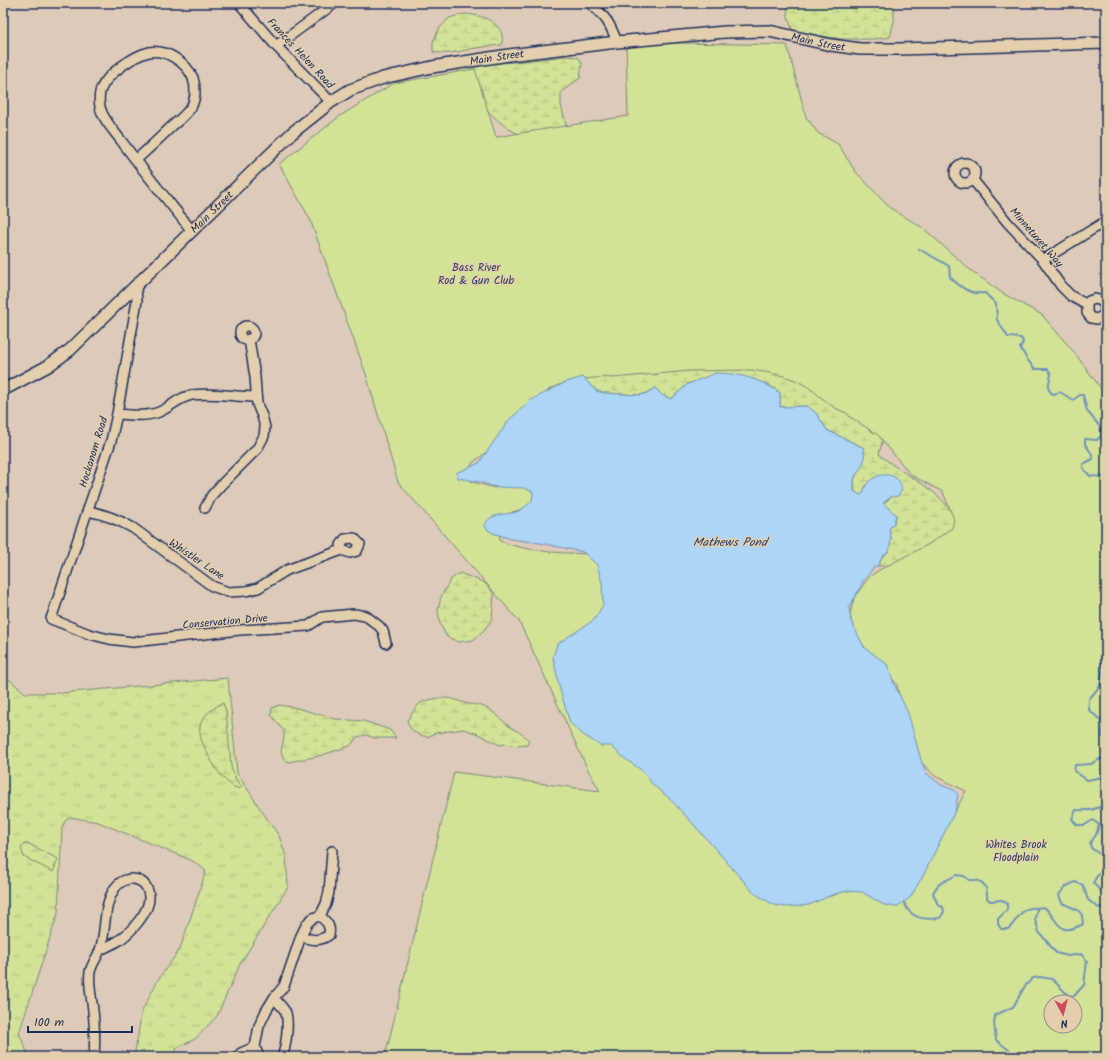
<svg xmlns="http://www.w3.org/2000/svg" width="1109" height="1060" viewBox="0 0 1109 1060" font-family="Kalam,sans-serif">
<defs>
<pattern id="grass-tufts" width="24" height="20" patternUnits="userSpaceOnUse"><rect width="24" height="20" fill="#d2e397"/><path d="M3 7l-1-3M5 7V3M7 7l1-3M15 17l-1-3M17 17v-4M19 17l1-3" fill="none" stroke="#b4c385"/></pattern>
<pattern id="wetland-marsh" width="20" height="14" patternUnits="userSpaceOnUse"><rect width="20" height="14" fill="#d2e397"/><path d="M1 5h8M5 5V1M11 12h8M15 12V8" fill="none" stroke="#b4c385"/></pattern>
</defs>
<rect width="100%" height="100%" fill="#decab9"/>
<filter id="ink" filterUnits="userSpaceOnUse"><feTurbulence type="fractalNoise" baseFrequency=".025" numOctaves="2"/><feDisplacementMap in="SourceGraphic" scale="8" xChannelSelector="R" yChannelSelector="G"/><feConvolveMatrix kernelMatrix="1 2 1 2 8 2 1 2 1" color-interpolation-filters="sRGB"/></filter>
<g filter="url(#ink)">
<path fill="url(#grass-tufts)" stroke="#76897a" d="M3 674 25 693H61L228 678 237 773 259 807 279 836 286 856 288 887 240 964 217 1016 195 1039 177 1048 173 1057H134L142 1011 158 980 180 949 206 871 193 861 98 822 70 817 65 821 62 828 58 913 19 1033 29 1057H3Z"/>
<g fill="url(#wetland-marsh)" stroke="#76897a">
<path d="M787 3H894V21L890 37 876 39H841L800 32 792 29 788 17Z"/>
<path d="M464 14C478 15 494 18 501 32 503 35 502 41 502 45 491 46 481 47 470 49 456 52 449 55 433 52V42L439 29 449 18Z"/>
<path d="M566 56 578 57 582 63 580 78 561 92V105L567 129C558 131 538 137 530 137 504 135 473 95 458 76L459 69 467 66 480 64 516 62Z"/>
<path d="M754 349 884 434 879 454C898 471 922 481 940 498 947 504 952 513 957 521L955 529 894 565 878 566 882 557 888 552 891 538 889 529 894 523 896 516 883 504 891 497 866 485 863 493 860 495 854 491V481L857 472 863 463 864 448 827 430 816 413 807 406 780 407V393L769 385 752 379 699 380 688 384 671 399 662 396 655 388 645 394 639 395 604 393 596 391 583 377Z"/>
<path d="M460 573 483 582 490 588 494 595 492 619 484 630 473 640 459 642 447 637 440 624 438 610 441 597 451 579Z"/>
<path d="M441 698C454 698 454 700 465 703 471 705 476 704 481 706 494 710 499 718 509 726 517 732 522 732 529 741L527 745 518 746 504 744 500 745 478 734 464 729 435 733 428 737C417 735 411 732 407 721 419 702 419 701 441 698Z"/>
<path d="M223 703 226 711 231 766 233 774 241 787 239 789C225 784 216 770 210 758 200 740 192 723 213 709 216 707 219 704 223 703Z"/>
<path d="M279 705 297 708 335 719 364 721 390 730 396 738H375L366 735 357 737 350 746 319 756 289 762 284 760 281 751 284 738V731L271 715 272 708Z"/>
<path d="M24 844H29L58 859 53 872 24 857 21 849Z"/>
</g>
<path fill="#d2e397" stroke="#76897a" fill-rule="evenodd" d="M626 42 787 45 806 117 818 133 838 144 855 171 890 208 923 228 969 269 1002 293 1042 315 1073 351 1106 395V1057H385L454 772 600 791 588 770 519 621 398 482 366 374 310 219 279 164 340 116 394 83 475 69 496 137 628 116ZM752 370C770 373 787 375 803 384 819 393 829 408 847 413L850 417 878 435 911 475 943 492 954 519 952 528 929 544 881 569 869 577 854 598 850 615 853 629 869 654 890 676 897 685 907 737 919 760 935 776 966 791 908 897 860 886 828 897 793 891 624 755 611 578 590 554C561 553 527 552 500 541L498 524 512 512 534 506 541 471 509 485 495 488 472 482 470 478 472 463C493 447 515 431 533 411 539 405 543 394 550 389 563 381 597 376 613 378L689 371ZM1051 1002H1075V1026H1051Z"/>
<path fill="#acd5f6" stroke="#7293b9" d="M716 373C739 373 761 379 780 393V407L807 406 816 413 827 430 864 448C864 453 865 459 863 464 856 477 853 474 854 491L860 495 863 493C864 490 865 486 867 484 874 474 891 471 899 481 901 483 901 487 902 490L898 496 891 497 883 503 896 515 894 523 889 529 891 538 890 548 888 552 882 557 878 566 874 567 864 580 849 608 851 621 864 647 887 664 895 686 908 713 921 760 926 773 941 785 954 790 958 795 955 811 924 874 910 898 896 907 884 905 862 892 847 891 832 895 809 905 788 907 774 905 754 893 695 826 669 798 652 784 644 772 624 758 611 746H601L582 734 570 723 560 690 553 657 557 644 594 620 603 605 602 583 597 565 583 552 540 543 511 539 493 533 488 530 485 526C488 513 505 515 516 512 522 510 527 505 532 501L533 492 524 488 495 487 480 482 458 478 456 473 479 463 509 420 531 400 566 382 583 377 596 391 604 393 639 395 645 394 655 388 662 395 671 399 688 384Z"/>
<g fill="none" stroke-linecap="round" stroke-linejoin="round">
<g stroke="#7293b9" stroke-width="2">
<path d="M919 249 949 266 950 277C960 287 970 295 985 293L996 304 997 320 1008 337 1021 338 1023 342 1020 348 1029 362 1035 369H1048L1051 374 1048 388 1051 393 1054 394 1060 392 1073 400 1080 395H1083L1087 411 1101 428V436L1097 440 1085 439V444L1092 454 1093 459 1083 464V468L1090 476 1106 477"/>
<path d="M1106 586 1105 590 1106 593"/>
<path d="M1106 651 1101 656 1103 668 1100 686 1089 699V710L1104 723 1102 736 1106 741"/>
<path d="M1106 756 1091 764 1075 765 1074 771 1087 780 1103 777 1106 780"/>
<path d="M1106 802C1099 810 1086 811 1076 810L1072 819 1077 825H1085L1093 820 1099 825 1096 835 1090 843 1091 848 1101 855 1104 869 1097 876 1093 883 1102 892 1106 894"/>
<path d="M904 902C910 919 924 920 940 918L944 912 943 907 938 905 933 893C939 880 946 882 956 875L964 876 969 880C982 879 988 885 987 898L990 901 1002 900 1007 903V910L998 919V924L1001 929H1008C1018 921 1021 905 1037 908"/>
<path d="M1015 1057 1013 1053 996 1040 994 1024 995 1015 1013 1007 1025 986 1033 978 1040 977 1052 979 1068 995 1074 996 1084 985 1087 961 1081 954 1068 956 1056 953 1039 932 1035 919 1037 908 1044 907C1060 921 1057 938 1083 924L1082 915 1078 910 1062 903 1059 895 1065 887 1075 882 1083 885 1088 900 1099 908 1106 905"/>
</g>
<defs>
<g id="minor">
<path d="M239 3 276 46 331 102"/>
<path d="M590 3C606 18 609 21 617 42"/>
<path d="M276 46 335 3"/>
<path d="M136 160C148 149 160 138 171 127 178 121 186 115 191 107 196 99 196 87 193 78 186 62 166 49 149 52 133 56 107 74 101 89 99 94 99 101 100 107 103 120 115 132 123 143 145 173 169 202 192 231"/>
<circle cx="965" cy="173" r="10"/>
<path d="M973 180 1008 223 1043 260 1061 286 1071 296 1087 305 1089 301 1095 299 1102 301 1106 309 1104 315 1097 319 1091 318 1087 313V305"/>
<path d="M1043 260 1106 221"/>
<path d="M136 287 137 301 117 414 111 441 51 619 89 634 109 639 133 642 240 630 308 626 322 617 354 614 366 616 379 626 383 631 386 643"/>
<circle cx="247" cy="333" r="7"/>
<path d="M117 414C131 415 146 417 159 412 171 407 179 397 192 395 213 392 235 397 256 397"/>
<path d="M205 508 212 495 222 484 257 449 264 436 265 427 262 416 257 404 255 377 249 339"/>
<path d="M88 511C104 514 119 520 133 528L212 586 228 592 246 591 258 588 287 570 342 550 350 553 357 551 360 544 354 538 345 539 341 545 342 550"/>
<path d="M320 916C327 922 331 926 329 935 319 942 311 940 301 936 306 925 308 918 320 916L326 904 329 892 332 851"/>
<path d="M94 1057C95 1042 95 1027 93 1011 92 999 88 984 90 972 92 963 97 958 100 950 107 930 102 907 115 888 126 873 148 877 149 897 150 912 130 933 118 941 113 944 106 947 100 950"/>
<path d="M237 1057 241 1053 255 1047"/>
<path d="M259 1057 255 1047 259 1026 266 1011 274 998"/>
<path d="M282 1057C286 1047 289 1024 286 1013 284 1008 278 1003 274 998L284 986 301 936"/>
</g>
<g id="major">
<path id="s1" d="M3 390 48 366 70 350 292 133 331 102 350 90 383 78 432 67 509 55 617 42 725 32 769 31 831 45 860 49H899L1106 43"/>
</g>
</defs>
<use href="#minor" stroke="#1b2f5e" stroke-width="12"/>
<use href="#major" stroke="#1b2f5e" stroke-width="14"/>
<use href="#minor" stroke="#e3cfad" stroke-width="9"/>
<use href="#major" stroke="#e3cfad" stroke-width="11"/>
</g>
</g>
<g text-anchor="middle" stroke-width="3" stroke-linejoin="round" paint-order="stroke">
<g font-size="11" fill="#1b2f5e" stroke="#e3cfad">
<text dy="4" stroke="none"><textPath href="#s1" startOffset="936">Main Street</textPath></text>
<text transform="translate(301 53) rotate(47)" y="4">Frances Helen Road</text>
<text dy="4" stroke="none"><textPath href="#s1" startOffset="612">Main Street</textPath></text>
<text dy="4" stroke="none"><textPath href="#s1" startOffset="276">Main Street</textPath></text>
<text transform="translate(1037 237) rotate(49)" y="4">Minnetuxet Way</text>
<text transform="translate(93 452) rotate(-73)" y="4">Hockanom Road</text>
<text transform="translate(197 559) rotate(34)" y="4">Whistler Lane</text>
<text transform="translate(225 621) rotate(-5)" y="4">Conservation Drive</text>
</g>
<g font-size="11" fill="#2d4164" stroke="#e3cfad">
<text x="476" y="271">Bass River<tspan x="476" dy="13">Rod &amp; Gun Club</tspan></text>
<text x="1016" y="848">Whites Brook<tspan x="1016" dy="13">Floodplain</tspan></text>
</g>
<g font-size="12" font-style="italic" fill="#2a406d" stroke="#e3cfad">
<text x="730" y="546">Mathews Pond</text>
</g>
</g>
<rect width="1109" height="1060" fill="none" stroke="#e3cfad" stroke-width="16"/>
<rect x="8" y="8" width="1093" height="1044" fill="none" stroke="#1b2f5e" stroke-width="1.5" filter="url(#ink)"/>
<g transform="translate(1063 1014) rotate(173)"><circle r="19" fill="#e3cfad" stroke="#938f8d"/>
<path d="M0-3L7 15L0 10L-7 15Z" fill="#d1495b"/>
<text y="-6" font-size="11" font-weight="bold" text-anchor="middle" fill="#1b2f5e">N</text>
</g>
<path d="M28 1026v6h104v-6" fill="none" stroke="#1b2f5e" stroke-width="2"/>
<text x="34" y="1026" font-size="12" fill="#1b2f5e" stroke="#e3cfad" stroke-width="3" paint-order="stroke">100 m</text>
</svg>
